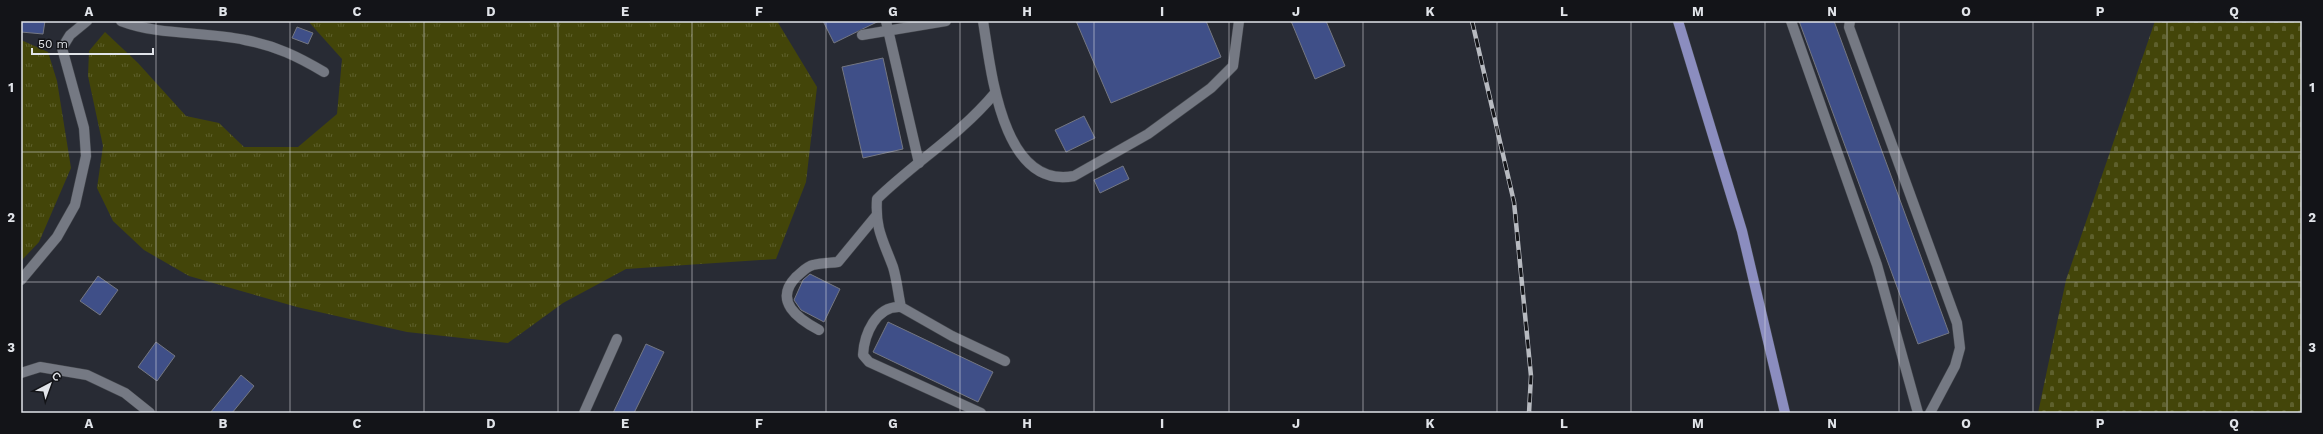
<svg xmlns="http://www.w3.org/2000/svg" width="2323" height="434" viewBox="0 0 2323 434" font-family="'Work Sans',sans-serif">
<defs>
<pattern id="cemetery-stones" width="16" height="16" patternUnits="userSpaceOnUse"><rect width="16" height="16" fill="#434509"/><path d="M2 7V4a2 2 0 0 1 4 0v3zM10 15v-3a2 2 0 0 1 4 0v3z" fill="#5e602d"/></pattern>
<pattern id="park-tufts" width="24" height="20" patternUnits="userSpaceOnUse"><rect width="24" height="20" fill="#434509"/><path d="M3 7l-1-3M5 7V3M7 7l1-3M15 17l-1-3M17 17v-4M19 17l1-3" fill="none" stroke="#5e602d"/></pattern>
</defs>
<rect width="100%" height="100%" fill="#282b34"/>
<path fill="url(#cemetery-stones)" d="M2155 21H2302V413H2038L2066 280Z"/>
<g fill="url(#park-tufts)">
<path d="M308 21H777L817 87 806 182 776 259 626 269 563 303 508 343 407 332 297 307 189 276 144 250 113 221 97 188 103 146 88 76 89 51 105 32 138 63 186 116 219 123 244 147H298L337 114 342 59Z"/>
<path d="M21 40 48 52 57 81 71 168 39 242 21 261Z"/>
</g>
<g fill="#3f4f88" stroke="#747782">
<path d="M21 21H45L43 34 21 32Z"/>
<path d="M823 21H879L834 43Z"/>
<path d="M1076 21H1206L1221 57 1111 103Z"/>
<path d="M1291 21H1326L1345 66 1315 79Z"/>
<path d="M1799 21H1834L1949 333 1918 344Z"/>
<path d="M297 27 313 33 308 44 292 38Z"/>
<path d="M883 58 903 149 863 158 842 67Z"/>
<path d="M1084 116 1095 138 1066 152 1055 130Z"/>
<path d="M1123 166 1129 179 1100 193 1094 180Z"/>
<path d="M810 274 840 289 824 322 801 310 794 300 803 280Z"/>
<path d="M98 276 118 290 100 315 80 301Z"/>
<path d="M888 322 993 372 978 402 873 352Z"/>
<path d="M156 342 175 356 157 381 138 367Z"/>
<path d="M646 344 664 352 634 413H613Z"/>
<path d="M241 375 254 386 232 413H210Z"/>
</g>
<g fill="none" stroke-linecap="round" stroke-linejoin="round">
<defs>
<g id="minor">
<path d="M121 21C160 36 204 31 245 40 276 46 297 56 324 72"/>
<path d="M886 21 919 163"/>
<path d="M983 21C991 70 1002 190 1074 176L1148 134 1211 88 1233 66 1239 21"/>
<path d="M1791 21 1877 265 1918 413"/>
<path d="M1850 21 1849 27 1957 323 1960 348 1955 366 1930 413"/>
<path d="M862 35 946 21"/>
<path d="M995 93C959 136 916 161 877 199 875 229 883 240 893 267 897 280 898 294 901 307L952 336 1005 361"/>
<path d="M21 280 57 237 75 205 86 156 84 128 62 48 70 35 87 21"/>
<path d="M901 307C876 305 864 335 863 355L869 362 981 413"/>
<path d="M819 330C798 319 773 301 796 277 801 273 807 266 813 265 821 263 830 263 838 262L876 216"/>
<path d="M21 373 40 367 87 375 125 393 150 413"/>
<path d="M584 413 617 339"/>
</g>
<path id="major" d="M1678 21 1742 231 1785 413"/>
</defs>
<use href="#minor" stroke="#43464c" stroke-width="11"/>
<use href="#major" stroke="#43464c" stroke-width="11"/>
<use href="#minor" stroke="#757983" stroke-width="10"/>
<use href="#major" stroke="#8b8dbf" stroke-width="10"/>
<defs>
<path id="rail" d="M1472 21 1514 202 1531 376 1529 413"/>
</defs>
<use href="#rail" stroke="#b7bac0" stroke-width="4.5"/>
<use href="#rail" stroke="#131418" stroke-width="3" stroke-dasharray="9" stroke-linecap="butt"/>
</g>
<path fill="none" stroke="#e1e4e9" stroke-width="1" stroke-opacity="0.55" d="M156 21V413M290 21V413M424 21V413M558 21V413M692 21V413M826 21V413M960 21V413M1094 21V413M1229 21V413M1363 21V413M1497 21V413M1631 21V413M1765 21V413M1899 21V413M2033 21V413M2167 21V413M21 152H2302M21 282H2302"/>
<rect width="2323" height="434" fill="none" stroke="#131418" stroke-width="44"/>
<g transform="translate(50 384) rotate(41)" stroke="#131418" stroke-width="3" paint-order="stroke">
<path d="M0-3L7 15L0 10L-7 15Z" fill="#e1e4e9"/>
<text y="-6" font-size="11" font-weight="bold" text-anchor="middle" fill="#e1e4e9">С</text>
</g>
<path d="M32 48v6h121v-6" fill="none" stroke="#e1e4e9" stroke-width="2"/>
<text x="38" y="48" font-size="12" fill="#e1e4e9" stroke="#131418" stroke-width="3" paint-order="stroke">50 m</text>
<rect x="22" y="22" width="2279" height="390" fill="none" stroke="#e1e4e9" stroke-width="1.5"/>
<g font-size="13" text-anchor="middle" font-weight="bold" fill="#e1e4e9">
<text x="89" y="16">A</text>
<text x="223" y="16">B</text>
<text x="357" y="16">C</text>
<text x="491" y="16">D</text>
<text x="625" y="16">E</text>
<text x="759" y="16">F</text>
<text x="893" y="16">G</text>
<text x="1027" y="16">H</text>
<text x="1162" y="16">I</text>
<text x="1296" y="16">J</text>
<text x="1430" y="16">K</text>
<text x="1564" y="16">L</text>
<text x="1698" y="16">M</text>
<text x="1832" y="16">N</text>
<text x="1966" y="16">O</text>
<text x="2100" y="16">P</text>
<text x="2234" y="16">Q</text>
<text x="11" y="92">1</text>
<text x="2312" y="92">1</text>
<text x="11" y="222">2</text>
<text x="2312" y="222">2</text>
<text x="11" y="352">3</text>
<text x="2312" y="352">3</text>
<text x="89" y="428">A</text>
<text x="223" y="428">B</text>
<text x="357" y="428">C</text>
<text x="491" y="428">D</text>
<text x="625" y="428">E</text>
<text x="759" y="428">F</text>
<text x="893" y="428">G</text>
<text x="1027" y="428">H</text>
<text x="1162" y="428">I</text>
<text x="1296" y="428">J</text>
<text x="1430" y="428">K</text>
<text x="1564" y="428">L</text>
<text x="1698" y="428">M</text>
<text x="1832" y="428">N</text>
<text x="1966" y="428">O</text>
<text x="2100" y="428">P</text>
<text x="2234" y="428">Q</text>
</g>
</svg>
